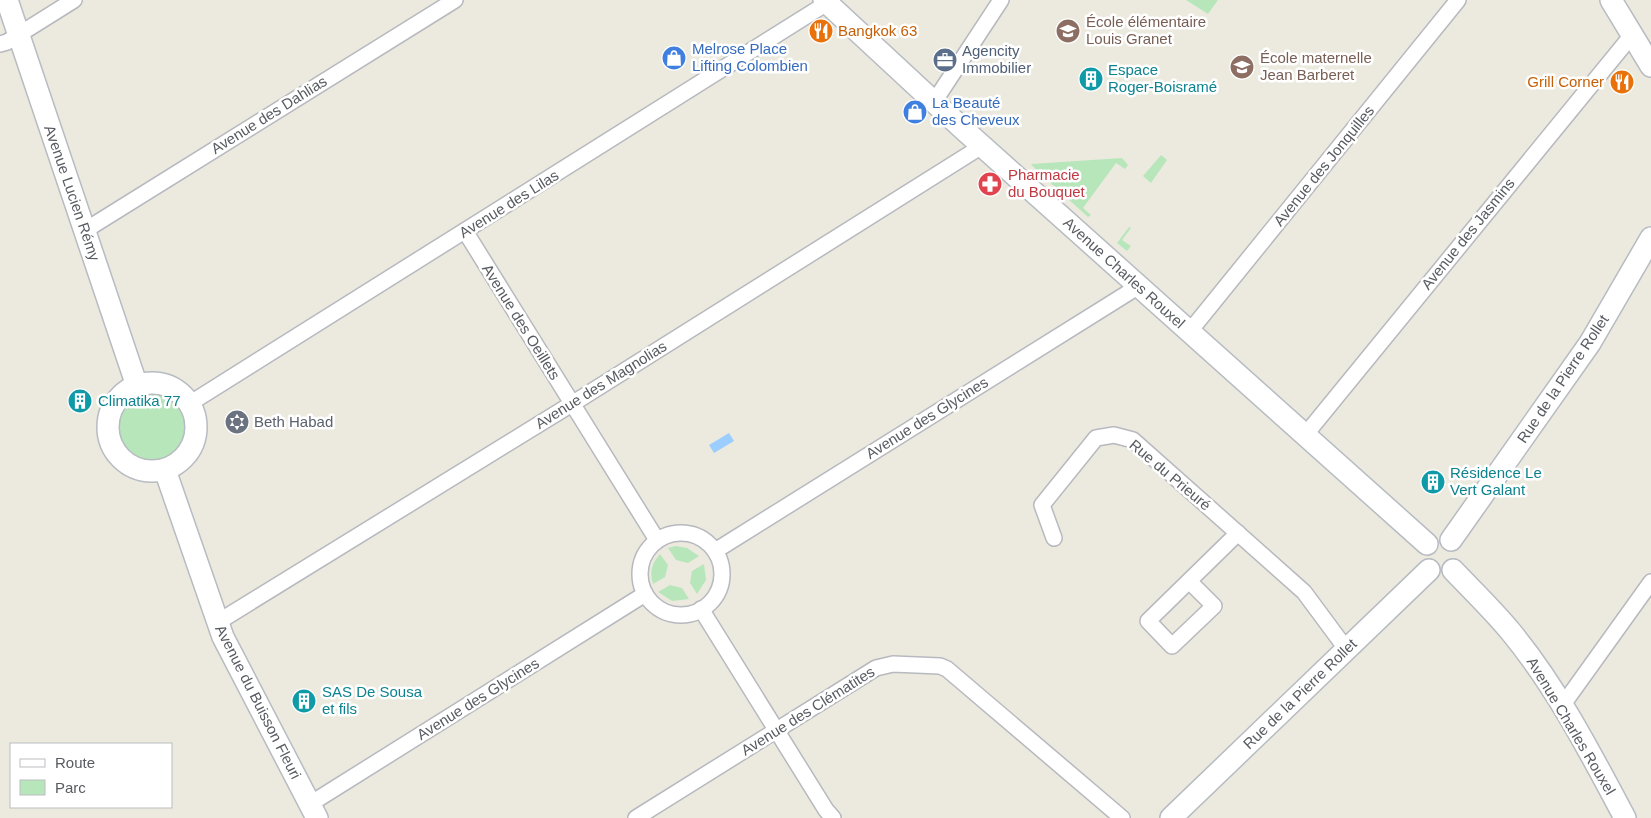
<svg xmlns="http://www.w3.org/2000/svg" width="1651" height="818" viewBox="0 0 1651 818" font-family="Arial,sans-serif">
<rect width="100%" height="100%" fill="#eceade"/>
<g fill="#b8e6bb">
<path d="M1186 0H1218L1208 14Z"/>
<path d="M1161 155 1167 160 1151 183 1143 176Z"/>
<path d="M1122 158 1128 165 1125 169 1116 163 1083 208 1091 215 1088 217 1045 178 1047 175 1041 169 1038 172 1031 164Z"/>
<path d="M1129 227 1131 228 1122 240 1131 246 1127 251 1117 243Z"/>
<path d="M145 391C206 390 196 473 144 463 135 461 127 456 122 449 107 429 118 405 137 394L139 398 142 397 140 392Z"/>
<path d="M676 546 687 548 699 556 688 563 676 560 668 548Z"/>
<path d="M660 554 668 565 665 577 653 584C649 572 652 563 660 554Z"/>
<path d="M704 564 706 580 697 594 690 583 692 571Z"/>
<path d="M670 585 682 588 689 599 672 601 658 592Z"/>
</g>
<path fill="#9bceff" d="M729 433 734 441 714 453 709 445Z"/>
<g fill="none" stroke-linecap="round" stroke-linejoin="round">
<defs>
<g id="street">
<path d="M0 44 7 42 74 0"/>
<path d="M934 102 1001 0"/>
<path d="M84 231 455 0"/>
<path d="M465 231 657 540"/>
<path d="M1190 331 1458 0"/>
<path d="M189 404 832 0"/>
<path d="M1306 434 1632 35"/>
<circle cx="681" cy="574" r="41"/>
<path d="M1054 538 1042 505 1096 438 1114 435 1133 440 1304 592 1347 650"/>
<path d="M715 551 1139 286"/>
<path d="M1189 581 1214 606 1172 646 1148 621 1238 533"/>
<path d="M701 609 826 810 833 818"/>
<path d="M218 622 583 397 982 146"/>
<path d="M1562 706 1651 582"/>
<path d="M310 804 645 594"/>
<path d="M636 818 876 668 893 664 940 666 947 669 1122 818"/>
</g>
<g id="secondary">
<path d="M7 0 137 386"/>
<path d="M824 0 962 128 1427 544"/>
<path d="M1611 0 1651 66"/>
<circle cx="152" cy="427" r="44"/>
<path d="M165 470 223 637 317 818"/>
<path d="M1451 540 1590 343 1651 238"/>
<path d="M1453 570C1472 590 1493 610 1511 632 1557 688 1591 754 1625 818"/>
<path d="M1171 818 1429 570"/>
</g>
</defs>
<use href="#street" stroke="#b7b9bf" stroke-width="18"/>
<use href="#secondary" stroke="#b7bbc2" stroke-width="24"/>
<use href="#street" stroke="#fff" stroke-width="15"/>
<use href="#secondary" stroke="#fff" stroke-width="21"/>
</g>
<defs>
<symbol id="restaurant-disc" viewBox="-11 -11 22 22"><circle r="9.5" fill="#e8710a" stroke="#fff"/><path d="M-5-6h1v4h1v-4h1v4h1v-4h1v5L-1.5 .5V6h-2V.5L-5-1ZM5-6V6H3V1.5H1.5Q1.5-4 5-6Z" fill="#fff"/></symbol>
<symbol id="school-disc" viewBox="-11 -11 22 22"><circle r="9.5" fill="#8d6e63" stroke="#fff"/><path d="M0-5L7-2L0 1L-7-2ZM-4 1L0 2.5L4 1V4Q0 6-4 4Z" fill="#fff"/></symbol>
<symbol id="shop-disc" viewBox="-11 -11 22 22"><circle r="9.5" fill="#3f7fe0" stroke="#fff"/><path d="M-5-2.5h2.3a2.7 3.5 0 0 1 5.4 0H5L5.5 6h-11ZM-1.5-2.5h3a1.5 2.3 0 0 0-3 0Z" fill="#fff"/></symbol>
<symbol id="office-disc" viewBox="-11 -11 22 22"><circle r="9.5" fill="#5c6f8a" stroke="#fff"/><path d="M-6-3h4V-5.5h4V-3h4V5H-6ZM-1-4.5V-3h2v-1.5ZM-6 0V1H6V0Z" fill="#fff"/></symbol>
<symbol id="building-disc" viewBox="-11 -11 22 22"><circle r="9.5" fill="#0f9aa8" stroke="#fff"/><path d="M-4-6H4V6H1V3H-1V6H-4ZM-2.5-4.3h1.7v1.8h-1.7ZM.8-4.3h1.7v1.8H.8ZM-2.5-1h1.7V.8h-1.7ZM.8-1h1.7V.8H.8Z" fill="#fff"/></symbol>
<symbol id="pharmacy-disc" viewBox="-11 -11 22 22"><circle r="9.5" fill="#e0444e" stroke="#fff"/><path d="M-2-6h4v4h4v4h-4v4h-4v-4h-4v-4h4Z" fill="#fff"/></symbol>
<symbol id="synagogue-disc" viewBox="-11 -11 22 22"><circle r="9.5" fill="#6b7280" stroke="#fff"/><path d="M0-6.5L5.6 3.2H-5.6ZM0 6.5L5.6-3.2H-5.6Z" fill="#fff"/></symbol>
</defs>
<g fill-rule="evenodd">
<use href="#restaurant-disc" x="807" y="17" width="28" height="28"/>
<use href="#school-disc" x="1054" y="17" width="28" height="28"/>
<use href="#shop-disc" x="660" y="44" width="28" height="28"/>
<use href="#office-disc" x="931" y="46" width="28" height="28"/>
<use href="#school-disc" x="1228" y="53" width="28" height="28"/>
<use href="#building-disc" x="1077" y="65" width="28" height="28"/>
<use href="#restaurant-disc" x="1608" y="68" width="28" height="28"/>
<use href="#shop-disc" x="901" y="98" width="28" height="28"/>
<use href="#pharmacy-disc" x="976" y="170" width="28" height="28"/>
<use href="#building-disc" x="66" y="387" width="28" height="28"/>
<use href="#synagogue-disc" x="223" y="408" width="28" height="28"/>
<use href="#building-disc" x="1419" y="468" width="28" height="28"/>
<use href="#building-disc" x="290" y="687" width="28" height="28"/>
</g>
<g text-anchor="middle" stroke-width="5" stroke-linejoin="round" paint-order="stroke">
<g font-size="15" fill="#785e54" stroke="#fff" text-anchor="start">
<text x="1086" y="27">École élémentaire<tspan x="1086" dy="17">Louis Granet</tspan></text>
<text x="1260" y="63">École maternelle<tspan x="1260" dy="17">Jean Barberet</tspan></text>
</g>
<g font-size="15" fill="#c56008" stroke="#fff" text-anchor="start">
<text x="838" y="36">Bangkok 63</text>
<text x="1604" y="87" text-anchor="end">Grill Corner</text>
</g>
<g font-size="15" fill="#366cbe" stroke="#fff" text-anchor="start">
<text x="692" y="54">Melrose Place<tspan x="692" dy="17">Lifting Colombien</tspan></text>
<text x="932" y="108">La Beauté<tspan x="932" dy="17">des Cheveux</tspan></text>
</g>
<g font-size="15" fill="#4e5e75" stroke="#fff" text-anchor="start">
<text x="962" y="56">Agencity<tspan x="962" dy="17">Immobilier</tspan></text>
</g>
<g font-size="15" fill="#0d838f" stroke="#fff" text-anchor="start">
<text x="1108" y="75">Espace<tspan x="1108" dy="17">Roger-Boisramé</tspan></text>
<text x="98" y="406">Climatika 77</text>
<text x="1450" y="478">Résidence Le<tspan x="1450" dy="17">Vert Galant</tspan></text>
<text x="322" y="697">SAS De Sousa<tspan x="322" dy="17">et fils</tspan></text>
</g>
<g font-size="15" fill="#585b61" stroke="#fff">
<text transform="translate(269 115) rotate(-32)" y="5">Avenue des Dahlias</text>
<text transform="translate(1324 166) rotate(-51)" y="5">Avenue des Jonquilles</text>
<text transform="translate(72 193) rotate(71)" y="5">Avenue Lucien Rémy</text>
<text transform="translate(509 204) rotate(-32)" y="5">Avenue des Lilas</text>
<text transform="translate(1468 234) rotate(-51)" y="5">Avenue des Jasmins</text>
<text transform="translate(1124 273) rotate(42)" y="5">Avenue Charles Rouxel</text>
<text transform="translate(521 322) rotate(58)" y="5">Avenue des Oeillets</text>
<text transform="translate(1563 379) rotate(-56)" y="5">Rue de la Pierre Rollet</text>
<text transform="translate(601 385) rotate(-32)" y="5">Avenue des Magnolias</text>
<text transform="translate(927 418) rotate(-32)" y="5">Avenue des Glycines</text>
<text transform="translate(1170 475) rotate(40)" y="5">Rue du Prieuré</text>
<text transform="translate(1300 694) rotate(-44)" y="5">Rue de la Pierre Rollet</text>
<text transform="translate(478 699) rotate(-32)" y="5">Avenue des Glycines</text>
<text transform="translate(258 702) rotate(63)" y="5">Avenue du Buisson Fleuri</text>
<text transform="translate(808 711) rotate(-32)" y="5">Avenue des Clématites</text>
<text transform="translate(1571 726) rotate(59)" y="5">Avenue Charles Rouxel</text>
</g>
<g font-size="15" fill="#be3a42" stroke="#fff" text-anchor="start">
<text x="1008" y="180">Pharmacie<tspan x="1008" dy="17">du Bouquet</tspan></text>
</g>
<g font-size="15" fill="#5b616d" stroke="#fff" text-anchor="start">
<text x="254" y="427">Beth Habad</text>
</g>
</g>
<rect x="10" y="743" width="162" height="65" fill="#ffffff" stroke="#bcbdc0"/>
<rect x="20" y="759" width="25" height="8" fill="#ffffff" stroke="#bcbdc0"/>
<text x="55" y="768" font-size="15" fill="#585b61">Route</text>
<rect x="20" y="780" width="25" height="15" fill="#b8e6bb" stroke="#bcbdc0"/>
<text x="55" y="793" font-size="15" fill="#585b61">Parc</text>
</svg>
